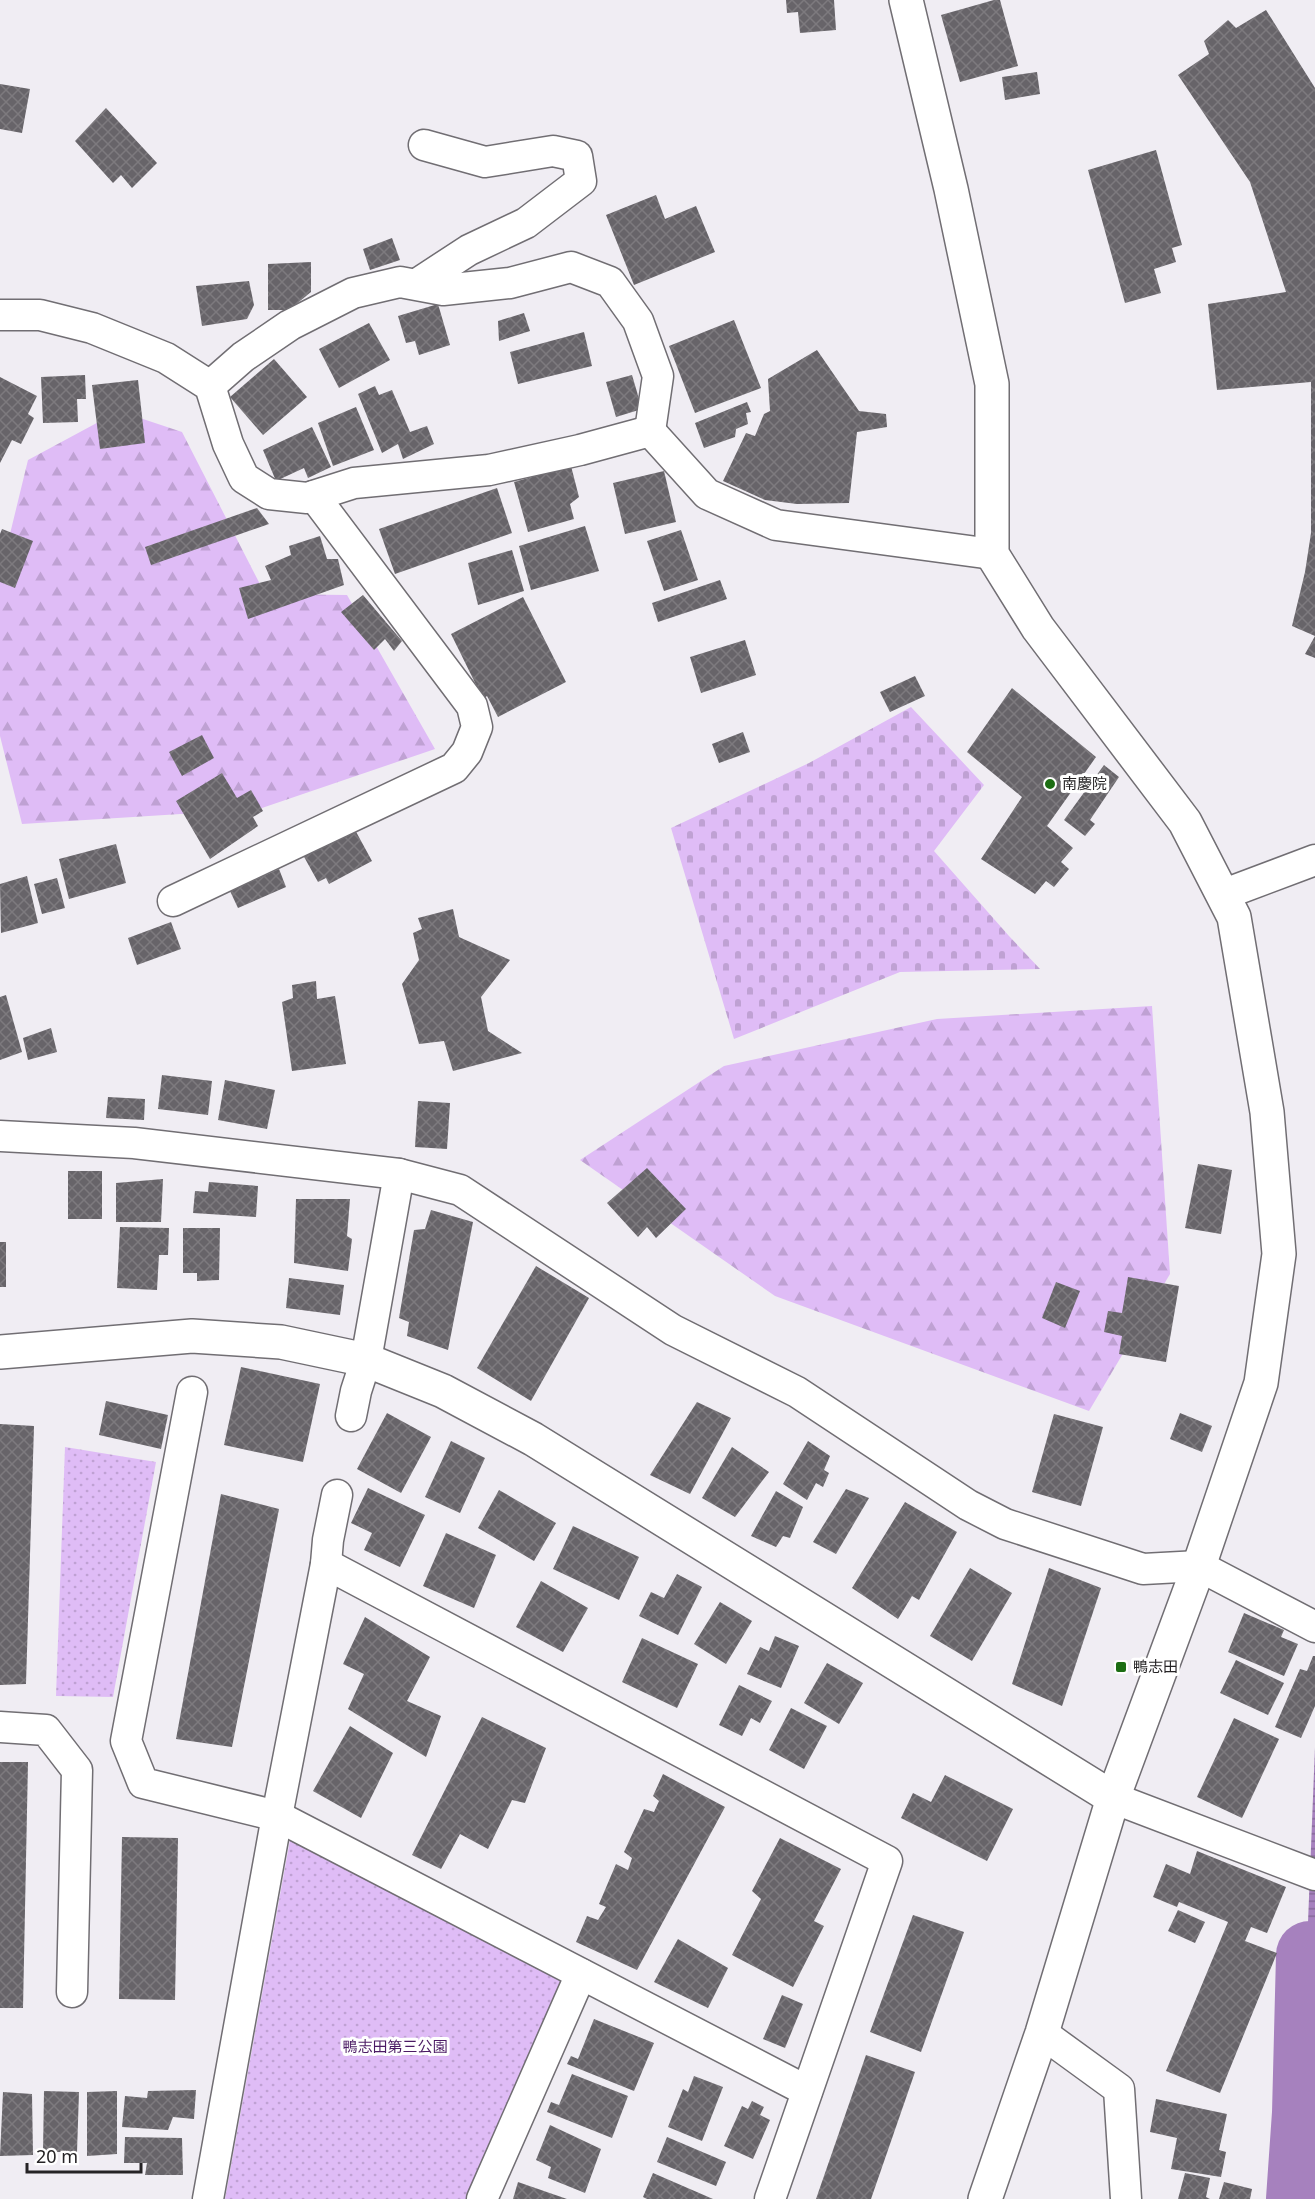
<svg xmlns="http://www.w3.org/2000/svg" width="1315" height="2199" viewBox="0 0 1315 2199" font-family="'Noto Sans','Noto Sans JP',sans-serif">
<defs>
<pattern id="forest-firs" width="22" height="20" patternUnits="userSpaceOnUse" patternTransform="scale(1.5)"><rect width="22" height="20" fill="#dfbcf6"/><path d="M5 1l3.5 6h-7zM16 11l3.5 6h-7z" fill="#bfa1d3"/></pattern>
<pattern id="cemetery-stones" width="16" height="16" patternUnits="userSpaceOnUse" patternTransform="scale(1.5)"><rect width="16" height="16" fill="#dfbcf6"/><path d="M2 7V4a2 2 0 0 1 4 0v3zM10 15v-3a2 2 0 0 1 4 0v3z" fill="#bfa1d3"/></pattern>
<pattern id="park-dots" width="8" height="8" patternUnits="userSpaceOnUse" patternTransform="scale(1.5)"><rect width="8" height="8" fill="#dfbcf6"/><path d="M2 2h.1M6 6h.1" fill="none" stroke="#bfa1d3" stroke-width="1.8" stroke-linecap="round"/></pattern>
<pattern id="water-rules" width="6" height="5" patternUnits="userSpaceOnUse" patternTransform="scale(1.5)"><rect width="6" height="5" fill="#a681be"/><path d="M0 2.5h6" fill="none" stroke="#87699a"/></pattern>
<pattern id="building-cross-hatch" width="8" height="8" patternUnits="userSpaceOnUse" patternTransform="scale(1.5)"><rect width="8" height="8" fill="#676469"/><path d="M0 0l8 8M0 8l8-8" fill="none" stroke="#7d7a7e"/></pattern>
</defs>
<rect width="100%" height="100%" fill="#f0edf3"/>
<g fill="url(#forest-firs)">
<path d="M119 411 182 432 265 594 347 595 435 749 259 809 22 824 0 736V575L28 460Z"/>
<path d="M1152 1006 1170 1274 1089 1411 775 1296 580 1160 724 1066 937 1019Z"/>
</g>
<path fill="url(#cemetery-stones)" d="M911 707 984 785 934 851 1009 936 1040 969 900 972 734 1039 671 828 809 763Z"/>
<g fill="url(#park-dots)">
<path d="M65 1447 156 1462 113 1697 56 1696Z"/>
<path d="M290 1840 581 1974 482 2199H225Z"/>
</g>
<path fill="url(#water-rules)" d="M1315 1747V1936L1312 1973V2048H1303Z"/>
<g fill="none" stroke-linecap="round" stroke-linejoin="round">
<path stroke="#a681be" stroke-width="68" d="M1300 2199 1306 2113 1310 1955"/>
</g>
<g fill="url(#building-cross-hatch)">
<path d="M786 0H834L836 30 800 33 798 12 787 13Z"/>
<path d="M994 0H1000L1018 66 960 82 941 15Z"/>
<path d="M1266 10 1315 88V658L1305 654 1315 636 1292 626 1305 572 1311 533V382L1217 390 1208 304 1286 292 1250 182 1178 75 1209 54 1204 41 1228 20 1236 28Z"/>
<path d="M1037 72 1040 94 1005 100 1002 77Z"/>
<path d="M0 84 30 89 22 133 0 129Z"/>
<path d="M106 108 157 163 132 188 121 175 113 183 75 141Z"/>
<path d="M1156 150 1182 245 1172 248 1176 262 1154 269 1161 293 1125 303 1088 170Z"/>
<path d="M656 195 665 219 696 206 715 252 634 285 606 215Z"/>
<path d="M392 238 400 260 370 270 363 249Z"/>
<path d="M311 262V292L289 310H268V264Z"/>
<path d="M249 281 254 305 247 319 202 326 196 286Z"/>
<path d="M438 304 450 345 419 355 415 341 406 343 398 316Z"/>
<path d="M524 313 530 331 499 341 498 321Z"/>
<path d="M734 320 761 388 695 413 669 346Z"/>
<path d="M369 323 390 360 339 388 319 349Z"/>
<path d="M584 332 592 366 518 384 510 352Z"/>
<path d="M817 350 859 411 886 414 887 427 857 432 849 503 797 504 765 500 723 481 746 433 755 436 764 414 770 411 768 379Z"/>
<path d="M274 359 307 397 263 435 230 397Z"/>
<path d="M85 375 86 399H77L78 422 43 423 41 377Z"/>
<path d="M632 375 642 409 616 417 606 382Z"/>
<path d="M0 377 37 396 28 414 34 418 21 444 12 440 0 463Z"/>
<path d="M138 380 145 443 100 449 92 385Z"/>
<path d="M375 386 379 395 392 390 410 432 427 426 434 444 403 459 398 444 382 453 358 394Z"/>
<path d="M747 402 751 412 746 413 748 424 736 429 735 437 704 448 695 423Z"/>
<path d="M356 407 374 450 333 466 318 423Z"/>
<path d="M312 427 331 467 308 478 304 468 276 481 263 450Z"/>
<path d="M571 466 579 497 570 504 574 519 528 532 514 482Z"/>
<path d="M664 471 676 522 625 534 613 483Z"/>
<path d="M497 488 512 533 395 574 379 529Z"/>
<path d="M257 508 269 524 151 565 145 547Z"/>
<path d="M585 526 599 571 531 590 519 546Z"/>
<path d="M2 529 33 541 15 588 0 582V534Z"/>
<path d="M681 530 698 580 664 591 647 541Z"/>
<path d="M320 536 327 559H338L344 585 248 619 239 588 271 580 265 566 291 555 289 546Z"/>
<path d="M512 550 524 591 478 605 468 563Z"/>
<path d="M720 580 727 599 658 622 652 603Z"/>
<path d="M363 595 402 641 394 651 385 639 374 650 341 612Z"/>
<path d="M523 597 566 682 498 717 487 696 483 699 451 634Z"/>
<path d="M745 640 756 675 701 693 690 657Z"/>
<path d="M915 676 925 696 890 712 880 692Z"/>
<path d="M1012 688 1096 757 1047 826 1073 848 1061 862 1069 869 1054 887 1046 881 1035 894 981 859 1022 797 967 752Z"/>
<path d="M743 732 750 752 719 763 712 744Z"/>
<path d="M202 735 214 758 182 776 169 752Z"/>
<path d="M1104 765 1119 777 1090 820 1095 824 1085 836 1064 820Z"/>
<path d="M222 773 237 798 251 790 263 811 253 817 258 826 210 859 176 801Z"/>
<path d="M354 828 372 861 329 884 326 878 318 882 303 855Z"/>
<path d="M116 844 126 883 69 899 59 859Z"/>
<path d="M279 869 286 887 238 908 230 891Z"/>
<path d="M27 876 38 923 1 933 0 884Z"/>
<path d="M57 878 65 908 42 914 34 884Z"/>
<path d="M453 909 459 937 510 960 481 997 488 1031 522 1053 453 1071 444 1041 419 1044 402 984 419 960 413 933 422 929 418 918Z"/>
<path d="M171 922 181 949 137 965 128 938Z"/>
<path d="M316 981 317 999 335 996 346 1064 292 1071 282 1002 293 998 292 985Z"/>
<path d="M6 995 22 1052 0 1060V997Z"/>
<path d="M51 1028 57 1052 28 1060 23 1038Z"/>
<path d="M162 1075 212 1081 208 1115 158 1109Z"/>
<path d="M225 1080 275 1090 267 1129 218 1120Z"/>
<path d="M108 1097 145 1099 144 1120 106 1118Z"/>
<path d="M418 1101 450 1103 447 1149 415 1147Z"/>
<path d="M1198 1164 1232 1170 1221 1234 1185 1228Z"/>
<path d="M647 1168 686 1209 656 1238 647 1227 638 1237 607 1203Z"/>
<rect x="68" y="1171" width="34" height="48"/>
<path d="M163 1179 161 1222H116V1183Z"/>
<path d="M209 1182 258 1186 256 1217 193 1213 195 1191 208 1192Z"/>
<path d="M296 1199H350L347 1236 352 1239 348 1271 294 1263Z"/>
<path d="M431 1210 473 1222 448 1350 407 1336 409 1322 399 1318 414 1230 425 1229Z"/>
<path d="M120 1227 169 1228 168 1255H159L157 1290 117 1288Z"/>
<path d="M183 1228H220L219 1280 197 1281V1273H183Z"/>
<rect x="0" y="1242" width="6" height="45"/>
<path d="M536 1266 589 1298 531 1401 477 1368Z"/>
<path d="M1128 1277 1179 1286 1166 1362 1119 1354 1122 1336 1104 1332 1108 1311 1122 1313Z"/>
<path d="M289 1278 344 1285 340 1315 286 1308Z"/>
<path d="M1056 1282 1080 1291 1065 1328 1042 1318Z"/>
<path d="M241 1367 320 1384 303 1462 224 1445Z"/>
<path d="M106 1401 168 1415 161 1449 99 1435Z"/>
<path d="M697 1402 731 1418 690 1494 650 1475Z"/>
<path d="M387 1413 431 1437 401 1493 357 1469Z"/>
<path d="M1180 1413 1212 1426 1202 1452 1170 1439Z"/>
<path d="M1054 1414 1103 1427 1081 1506 1032 1492Z"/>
<path d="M0 1424 34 1426 26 1684 0 1685Z"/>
<path d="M451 1441 485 1458 460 1513 425 1497Z"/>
<path d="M808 1441 830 1456 824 1470 829 1473 823 1487 816 1483 807 1500 783 1484Z"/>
<path d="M732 1447 769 1472 735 1517 702 1498Z"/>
<path d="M368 1488 425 1515 400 1567 364 1550 372 1533 351 1523Z"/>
<path d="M846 1489 869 1498 836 1554 813 1542Z"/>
<path d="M499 1490 556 1523 534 1561 478 1528Z"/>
<path d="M776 1491 803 1507 790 1538 783 1536 776 1547 751 1536Z"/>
<path d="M221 1494 279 1509 232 1747 176 1739Z"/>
<path d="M905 1502 957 1532 919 1600 912 1596 898 1619 852 1588Z"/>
<path d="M573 1526 639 1557 619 1600 553 1569Z"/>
<path d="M446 1533 496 1555 474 1608 423 1586Z"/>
<path d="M970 1568 1012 1593 972 1661 930 1636Z"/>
<path d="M1049 1568 1101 1588 1062 1706 1012 1684Z"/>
<path d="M677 1574 702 1587 678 1635 639 1616 651 1592 664 1598Z"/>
<path d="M541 1581 588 1608 563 1652 516 1627Z"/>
<path d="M720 1602 752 1621 726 1664 694 1644Z"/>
<path d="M1244 1613 1284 1630 1281 1637 1298 1644 1284 1676 1228 1652Z"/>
<path d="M365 1617 430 1657 407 1701 441 1716 426 1757 348 1709 364 1674 343 1664Z"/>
<path d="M775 1636 799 1646 781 1688 747 1674 760 1647 769 1651Z"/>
<path d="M642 1638 698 1664 677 1708 622 1682Z"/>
<path d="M1313 1656H1315V1706L1301 1738 1275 1727 1300 1669 1307 1671Z"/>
<path d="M1236 1660 1284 1683 1268 1715 1220 1693Z"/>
<path d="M827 1663 863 1683 839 1724 804 1703Z"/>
<path d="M739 1685 772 1701 760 1723 751 1718 742 1736 719 1725Z"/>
<path d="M791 1708 827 1726 804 1769 769 1750Z"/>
<path d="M482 1717 546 1748 525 1803 512 1800 488 1849 460 1834 441 1869 412 1855Z"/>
<path d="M1234 1718 1279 1739 1242 1818 1197 1797Z"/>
<path d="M350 1726 393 1753 361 1818 313 1791Z"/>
<path d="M0 1762H28L23 2008H0Z"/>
<path d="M663 1774 725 1807 637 1970 576 1942 587 1916 598 1920 606 1907 599 1904 616 1864 628 1870 632 1858 624 1852 644 1809 654 1812 659 1801 653 1796Z"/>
<path d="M945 1775 1013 1809 987 1861 901 1818 913 1793 931 1802Z"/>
<path d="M122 1837 178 1838 175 2000 119 1999Z"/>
<path d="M780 1838 841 1869 814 1921 824 1926 793 1987 732 1955 761 1899 752 1891Z"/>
<path d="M1197 1851 1286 1887 1267 1933 1251 1927 1245 1941 1277 1953 1220 2093 1166 2071 1228 1922 1179 1902 1177 1907 1153 1897 1166 1864 1190 1874Z"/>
<path d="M1178 1910 1205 1922 1195 1943 1168 1931Z"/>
<path d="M913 1915 964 1932 921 2052 870 2032Z"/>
<path d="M678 1939 728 1968 708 2008 654 1982Z"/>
<path d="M782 1995 803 2004 785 2048 763 2039Z"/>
<path d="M594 2019 654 2043 634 2091 567 2064 571 2056 578 2059Z"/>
<path d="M866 2055 915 2072 871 2199H816Z"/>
<path d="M572 2074 628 2096 612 2138 547 2112 551 2102 559 2105Z"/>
<path d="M694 2076 723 2087 702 2141 668 2127 683 2089 688 2092Z"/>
<path d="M196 2090 194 2119 173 2117 168 2130 122 2127 125 2096 147 2098 148 2091Z"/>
<path d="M44 2091 79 2092 77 2152H43Z"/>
<path d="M117 2091V2154L87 2156V2092Z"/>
<path d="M3 2092 32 2094 33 2155 0 2156Z"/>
<path d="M1156 2099 1227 2114 1219 2150 1226 2152 1221 2177 1171 2169 1177 2138 1150 2132Z"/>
<path d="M752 2101 764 2107 760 2115 770 2120 753 2159 724 2146 742 2106 748 2109Z"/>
<path d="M550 2125 601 2149 585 2193 548 2178 551 2167 536 2160Z"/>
<path d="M125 2137 182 2138 183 2175H145L147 2163H124Z"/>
<path d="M667 2137 726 2162 716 2186 657 2162Z"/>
<path d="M653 2173 713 2199H647L643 2197Z"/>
<path d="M1185 2173 1210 2178 1206 2197 1210 2199H1178Z"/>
<path d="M518 2182 567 2199H513Z"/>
<path d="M1224 2182 1252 2189 1250 2199H1219Z"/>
</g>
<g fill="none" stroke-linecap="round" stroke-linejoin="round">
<defs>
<g id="minor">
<path d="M417 284 469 250 526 223 581 181 577 156 553 151 485 162 424 145"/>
<path d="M0 315H40L92 328 166 358 210 386 228 444 244 478 269 494 307 498 354 483 489 470 580 450 650 431 707 494 776 525 992 554"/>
<path d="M210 386 243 357 290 325 353 293 400 282 443 290 510 283 571 267 610 282 638 321 658 376 650 431"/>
<path d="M1222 895 1315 860"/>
<path d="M173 901 454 768 467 752 477 727 472 706 314 496"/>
<path d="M0 1136 134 1143 399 1174 460 1190 673 1330 797 1392 968 1505 1005 1524 1143 1569 1199 1566 1315 1627"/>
<path d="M192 1392 126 1741 143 1783 277 1816 807 2091"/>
<path d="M351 1416 356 1391 366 1360 399 1174"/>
<path d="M326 1564 887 1861 770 2199"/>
<path d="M0 1727 46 1730 77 1770 72 1992"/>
<path d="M1113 1798 1315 1875"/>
<path d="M1042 2033 1119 2089 1126 2199"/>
<path d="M208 2199 277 1816 326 1564 328 1540 337 1495"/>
<path d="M482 2199 581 1974"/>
</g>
<g id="tertiary">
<path d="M906 0 951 189 992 384V554L1038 628 1185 822 1234 917 1267 1112 1279 1254 1261 1383 1199 1566 1113 1798 1042 2033 985 2199"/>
<path d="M0 1352 192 1336 281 1342 366 1360 443 1391 533 1439 1113 1798"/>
</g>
</defs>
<use href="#minor" stroke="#716e73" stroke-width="33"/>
<use href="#tertiary" stroke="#716e73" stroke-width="36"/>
<use href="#minor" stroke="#fff" stroke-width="30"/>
<use href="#tertiary" stroke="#fff" stroke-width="33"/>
</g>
<g fill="#1c6d13" stroke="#fff" stroke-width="2">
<circle cx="1050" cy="784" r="6"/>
<rect x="1115" y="1661" width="12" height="12" rx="3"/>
</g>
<g text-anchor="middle" stroke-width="6" stroke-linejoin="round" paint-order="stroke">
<g font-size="15" fill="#252325" stroke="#fff" text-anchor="start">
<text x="1062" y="789">南慶院</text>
<text x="1133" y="1672">鴨志田</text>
</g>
<g font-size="15" fill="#4b1b64" stroke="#fff">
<text x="395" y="2052">鴨志田第三公園</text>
</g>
</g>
<path d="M27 2163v9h114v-9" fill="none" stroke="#252325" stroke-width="3"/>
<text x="36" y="2163" font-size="18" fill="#252325" stroke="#ffffff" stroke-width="4.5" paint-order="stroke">20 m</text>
</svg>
